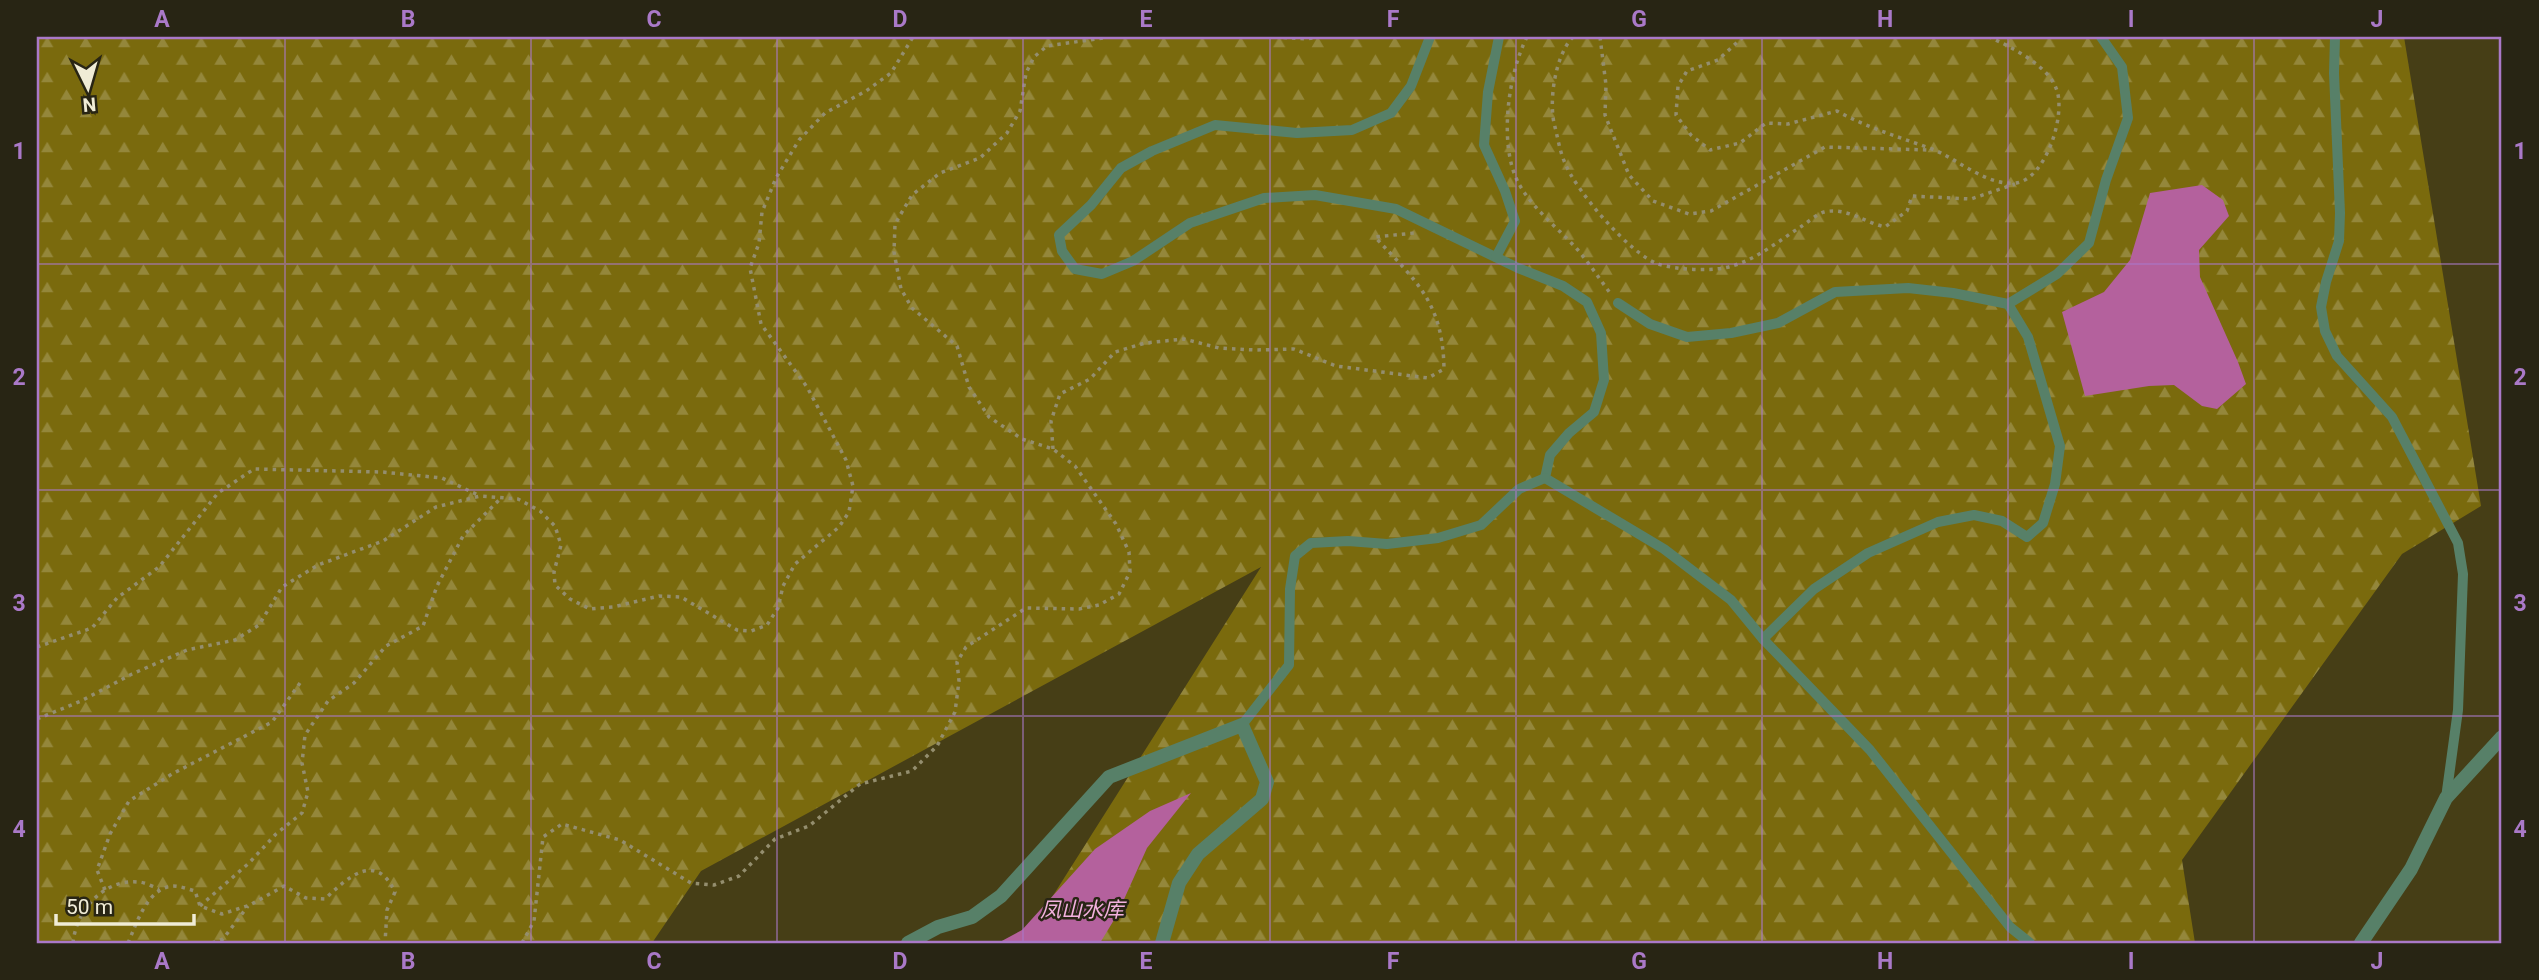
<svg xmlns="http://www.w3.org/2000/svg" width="2539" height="980" viewBox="0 0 2539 980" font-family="Roboto,'Noto Sans SC',sans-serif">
<defs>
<pattern id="forest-firs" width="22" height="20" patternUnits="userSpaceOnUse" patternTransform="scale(1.75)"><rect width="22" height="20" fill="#7a6a0d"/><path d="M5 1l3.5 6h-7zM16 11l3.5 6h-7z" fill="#94873b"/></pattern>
</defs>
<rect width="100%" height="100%" fill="#463e16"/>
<path fill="url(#forest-firs)" d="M37 37H2404L2481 506 2402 554 2182 860 2195 943H1023L1261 567 701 871 652 943H37Z"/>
<g fill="#b4619d">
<path d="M2202 185 2223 200 2229 216 2199 250 2200 277 2238 362 2246 384 2217 409 2202 406 2174 385 2149 386 2085 396 2062 312 2104 292 2130 260 2150 193Z"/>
<path d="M1191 793 1147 848 1117 915 1100 943H998L1022 930 1095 849 1150 811Z"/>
</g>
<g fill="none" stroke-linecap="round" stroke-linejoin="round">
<g stroke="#948e6e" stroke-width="3.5" stroke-dasharray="3.5 5" stroke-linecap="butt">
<path d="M1275 37 1307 39 1317 37"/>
<path d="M1527 37C1508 74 1498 146 1519 184 1533 209 1558 228 1577 249 1589 263 1599 278 1610 293"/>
<path d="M1573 37C1555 55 1548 103 1555 127 1558 139 1560 152 1565 163 1576 191 1630 254 1658 264 1677 270 1714 272 1732 266 1757 259 1780 240 1802 226 1808 222 1817 214 1824 212 1846 207 1864 222 1885 227L1907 211 1912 196 1971 199 2015 184"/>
<path d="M1600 37 1606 85 1605 115 1629 175 1653 201 1689 214 1711 211 1825 147 1929 150"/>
<path d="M1743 37 1718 60 1687 71 1678 86 1676 115 1691 135 1710 150 1740 143 1766 123 1788 124 1837 111C1868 128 1899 137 1932 149 1958 159 1986 186 2016 183 2046 179 2067 113 2056 88 2047 65 2010 46 1989 37"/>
<path d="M1053 449 1051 421 1060 394 1090 379 1115 352 1145 343 1184 339 1219 348 1255 350 1294 349 1336 366 1428 378 1444 369C1443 303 1417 282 1375 237L1414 233"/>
<path d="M37 647 92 628 117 598 159 567 218 493 254 469 382 472 442 478 478 495"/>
<path d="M37 719 81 701 132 674 187 650 235 640 259 625 282 587 318 565 383 541 436 507 480 496 518 499 540 511 555 526 561 545 554 572 555 585 570 599 590 609 613 607 659 596 681 597 737 630 751 631 767 625 778 608 783 586 795 564 839 527 849 512 853 486 846 460 807 387 761 324 750 268 759 243 762 212 776 178 799 140 825 113 866 91 891 73 913 37"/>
<path d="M105 890 97 870 110 834 129 801 172 774 272 722 300 683"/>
<path d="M200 906 249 863 276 834 302 813 308 792 302 763 305 735 328 701 354 683 386 646 423 626 437 586 463 536 501 498"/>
<path d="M73 943C76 911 103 879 138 882 145 882 153 887 159 889"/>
<path d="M128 943C137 923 147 888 173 886 180 886 188 889 195 891L200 906 222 914 250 905 284 886 306 898 325 899C348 877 376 851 395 892L387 910 385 943"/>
<path d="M212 943 223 939 248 906"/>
<path d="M522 943 534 921 543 837 562 824 620 840 691 883 714 885 739 876 775 839 809 826 860 784 912 771 937 746 955 712 959 681 957 662 966 647 1026 608 1079 609 1099 605 1119 594 1130 572 1129 552 1116 524 1075 466 1053 449 1022 439 989 417 969 387 957 346 912 308 901 289 894 252 895 224 912 195 940 173 980 158 1007 133 1020 111 1026 73 1034 57 1047 46 1110 37"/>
</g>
<g stroke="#578068" stroke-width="10">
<path d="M1430 37 1411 86 1391 113 1352 130 1297 133 1215 125 1152 151 1121 168 1091 205 1059 235 1062 251 1075 269 1102 274 1133 261 1190 223 1264 198 1315 195 1396 209 1518 268 1563 286 1587 302 1601 333 1604 380 1594 412 1569 433 1550 455 1545 478 1664 549 1731 600 1763 639"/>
<path d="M2335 37 2334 73 2340 213 2339 241 2326 282 2321 307 2325 331 2337 356 2392 417 2458 543 2463 574 2458 710 2446 798"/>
<path d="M1496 257 1515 221 1505 191 1484 145 1488 92 1499 37"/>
<path d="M1618 303 1650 324 1687 337 1731 333 1778 323 1835 292 1908 288 1953 293 2008 304"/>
<path d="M1242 725 1289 665 1290 589 1295 556 1311 543 1348 541 1387 544 1438 538 1481 525 1519 489 1545 478"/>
<path d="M2030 943 2010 927 1870 750 1763 639 1814 589 1868 553 1938 522 1974 515 2002 521 2027 537 2043 523 2055 484 2060 446 2028 337 2008 304 2057 274 2089 243 2106 180 2128 118 2122 67 2101 37"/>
</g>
<g stroke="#578068" stroke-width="14">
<path d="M908 943 938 927 972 917 1001 896 1109 777 1242 725 1267 782 1262 799 1198 854 1179 883 1162 943"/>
<path d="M2361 943 2411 869 2446 798 2502 737"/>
</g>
</g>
<path fill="none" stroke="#aa79c8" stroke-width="2" stroke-opacity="0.55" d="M285 37V943M531 37V943M777 37V943M1023 37V943M1270 37V943M1516 37V943M1762 37V943M2008 37V943M2254 37V943M37 264H2502M37 490H2502M37 716H2502"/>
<g text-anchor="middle" stroke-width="5" stroke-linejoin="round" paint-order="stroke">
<g font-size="21" font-style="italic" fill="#f3b1de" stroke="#282514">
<text x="1082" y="917">凤山水库</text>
</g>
</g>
<rect width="2539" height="980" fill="none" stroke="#282514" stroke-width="77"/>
<g transform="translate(88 88) rotate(175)" stroke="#282514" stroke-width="5" paint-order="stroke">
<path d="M0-5L12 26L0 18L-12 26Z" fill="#f0ecd6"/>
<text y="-10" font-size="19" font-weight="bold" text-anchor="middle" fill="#f0ecd6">N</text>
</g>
<path d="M56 914v10h138v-10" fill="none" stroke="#f0ecd6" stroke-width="3.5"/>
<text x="66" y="914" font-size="21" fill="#f0ecd6" stroke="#282514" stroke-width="5" paint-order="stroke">50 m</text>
<rect x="38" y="38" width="2462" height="904" fill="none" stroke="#aa79c8" stroke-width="2.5"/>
<g font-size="23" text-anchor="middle" font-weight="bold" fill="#aa79c8">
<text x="162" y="27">A</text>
<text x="408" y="27">B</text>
<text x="654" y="27">C</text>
<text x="900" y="27">D</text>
<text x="1146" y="27">E</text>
<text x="1393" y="27">F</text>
<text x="1639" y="27">G</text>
<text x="1885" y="27">H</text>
<text x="2131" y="27">I</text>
<text x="2377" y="27">J</text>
<text x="19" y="159">1</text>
<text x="2520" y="159">1</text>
<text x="19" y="385">2</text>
<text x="2520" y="385">2</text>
<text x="19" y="611">3</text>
<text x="2520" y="611">3</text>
<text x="19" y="837">4</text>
<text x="2520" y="837">4</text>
<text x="162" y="969">A</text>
<text x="408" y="969">B</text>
<text x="654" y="969">C</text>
<text x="900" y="969">D</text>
<text x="1146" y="969">E</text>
<text x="1393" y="969">F</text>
<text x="1639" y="969">G</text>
<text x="1885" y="969">H</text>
<text x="2131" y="969">I</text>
<text x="2377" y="969">J</text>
</g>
</svg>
